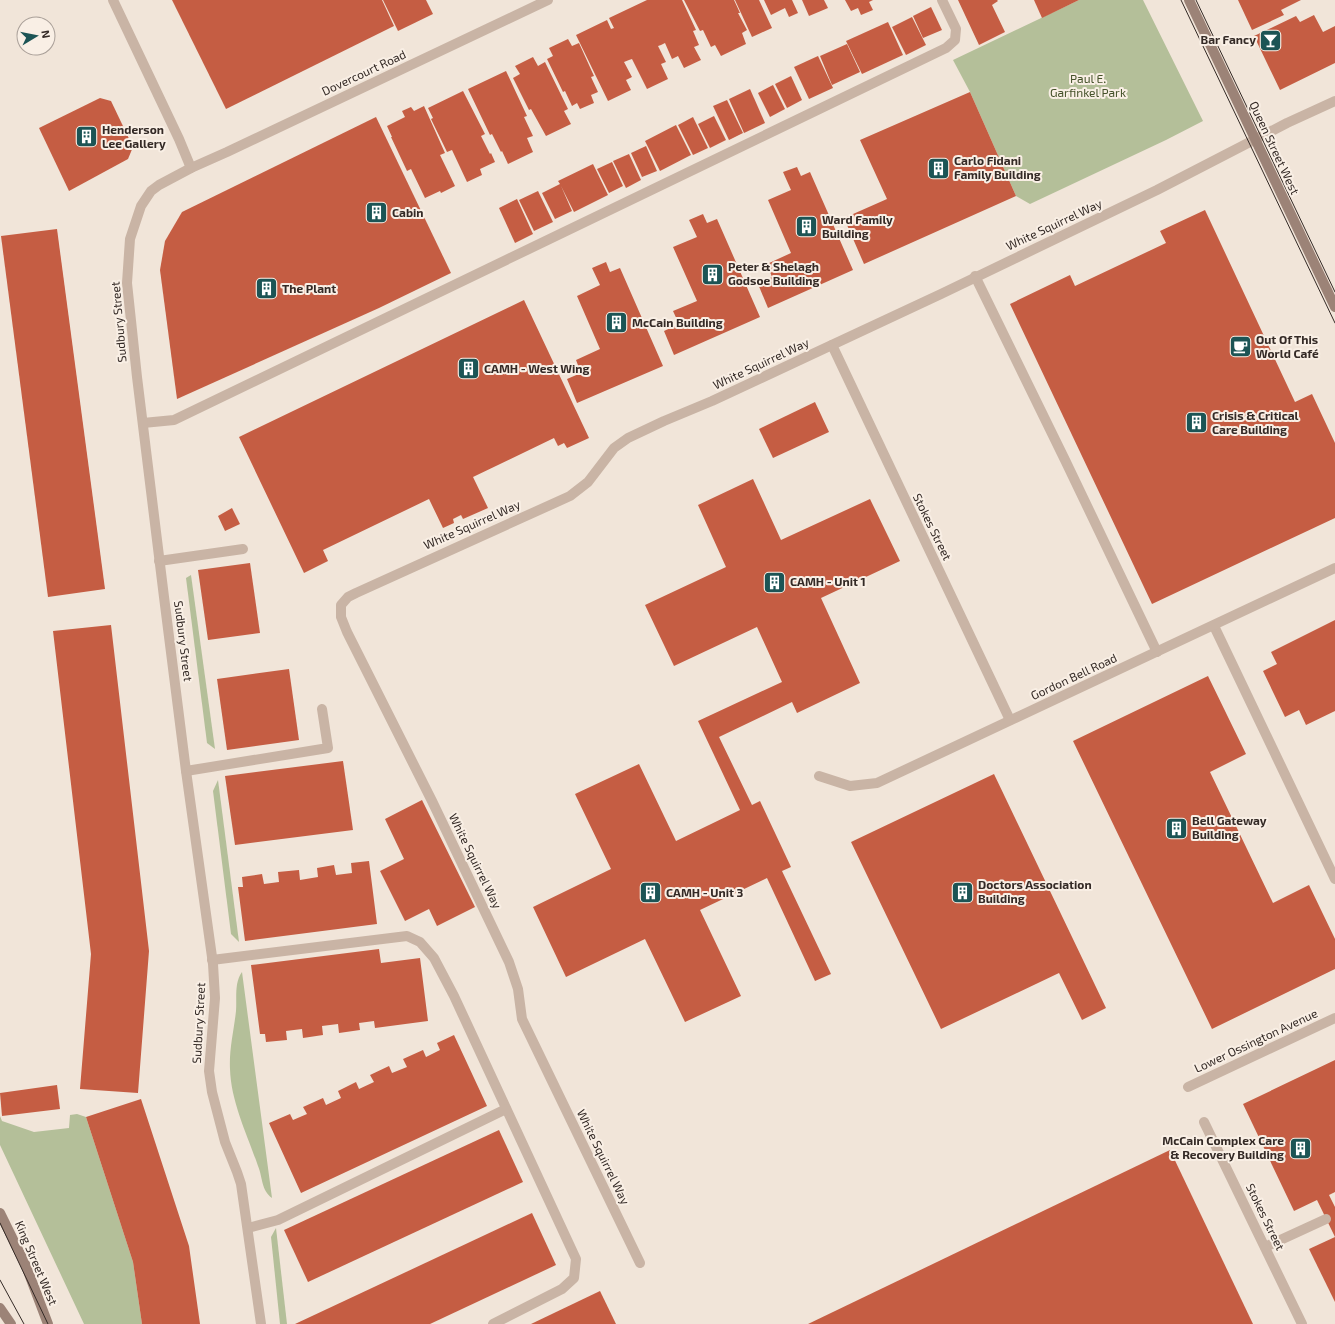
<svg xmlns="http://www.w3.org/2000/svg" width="1335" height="1324" viewBox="0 0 1335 1324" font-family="'Exo 2',sans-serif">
<rect width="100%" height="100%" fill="#f1e5d9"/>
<g fill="#b4bf99">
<path d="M1079 0H1143L1203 121 1166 140 1030 204 1016 196 970 92 953 60Z"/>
<path d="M191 575 215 749 207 743 186 578Z"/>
<path d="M218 780 239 942 231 934 213 791Z"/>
<path d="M242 972 272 1198C261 1190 263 1178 258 1166 247 1134 231 1102 230 1069 229 1049 234 1030 236 1011 237 998 234 983 242 972Z"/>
<path d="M77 1114 86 1117 133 1262 142 1324H84L0 1145V1116L2 1121 34 1132 69 1128 70 1115Z"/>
<path d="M276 1228 287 1324H280L271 1237Z"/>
</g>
<g fill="#c55d43">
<path d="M172 0H382L394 26 226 109Z"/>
<path d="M383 0H426L433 14 398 31Z"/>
<path d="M647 0H682L696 30 693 31 699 45 694 47 701 60 684 68 678 56 672 59 665 43 661 45 658 46 666 62 661 64 668 79 647 89 632 59 629 60 624 62 632 77 626 80 631 90 608 101 576 35 607 20 611 29 614 28 609 18Z"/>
<path d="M684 0H734L740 13H738L747 30 742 33 746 44 721 56 715 45 711 47 703 30 700 31Z"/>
<path d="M735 0H759L772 28 752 37Z"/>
<path d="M764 0H792L798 13 789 17 785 8 771 15Z"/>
<path d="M802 0H824L828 8 809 16Z"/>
<path d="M845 0H873L869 2 873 10 861 15 858 8 851 11Z"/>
<path d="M958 0H997L998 1 992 5 1005 32 979 45Z"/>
<path d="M1034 0H1079L1042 18Z"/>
<path d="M1238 0H1301L1281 10 1284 15 1252 30Z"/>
<path d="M931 7 942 30 923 38 913 16Z"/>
<path d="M1314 15 1323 32 1335 26V63L1280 90 1254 36 1296 16 1300 22Z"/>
<path d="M912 17 926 45 906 55 892 27Z"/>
<path d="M888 22 903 55 862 74 846 41Z"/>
<path d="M568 39 572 46 579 43 594 76 591 77 598 92 591 95 594 103 580 109 577 103 572 106 565 91 563 92 547 59 553 56 549 48Z"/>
<path d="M847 44 860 72 832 85 820 56Z"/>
<path d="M818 56 833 88 809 99 794 67Z"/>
<path d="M533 57 538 66 545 62 568 109 564 111 571 124 546 136 531 109 529 110 513 78 520 74 515 66Z"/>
<path d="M506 71 527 116 524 117 533 136 527 138 533 152 508 164 502 151 501 152 492 134 490 135 468 89Z"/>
<path d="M791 76 802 100 787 108 775 84Z"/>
<path d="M773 85 785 109 770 117 758 93Z"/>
<path d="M750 89 765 123 744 133 729 99Z"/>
<path d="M463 91 485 134 481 136 490 154 491 153 495 162 480 169 482 175 467 182 452 150 447 152 431 119 433 118 428 108Z"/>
<path d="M970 92 1016 196 864 264 844 218 887 199 860 140Z"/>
<path d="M100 98 111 101 133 147 128 159 69 191 39 128Z"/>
<path d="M727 100 743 133 729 140 713 106Z"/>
<path d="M424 106 445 153 440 155 455 186 441 193 440 191 425 198 411 169 407 171 391 137H392L387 126 405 117 402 111 411 107 414 111Z"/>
<path d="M714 116 726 140 710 148 698 124Z"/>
<path d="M376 117 451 273 379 308 177 399 160 270 165 241 182 212Z"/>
<path d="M693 117 708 148 693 155 678 125Z"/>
<path d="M676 125 691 155 660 171 645 141Z"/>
<path d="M646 146 657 171 642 177 631 153Z"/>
<path d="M629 154 641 180 626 188 613 161Z"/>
<path d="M612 162 623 186 609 193 597 169Z"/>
<path d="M593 164 608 195 574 212 561 186 572 211 555 219 542 193 560 184 558 181Z"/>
<path d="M797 167 801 176 810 172 853 270 768 308 758 284 772 277 767 264 791 253 768 200 791 190 783 172Z"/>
<path d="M538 191 553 222 534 231 519 200Z"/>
<path d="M517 199 533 234 515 243 499 208Z"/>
<path d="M1205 210 1295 402 1312 394 1335 443V518L1152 604 1010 304 1070 275 1075 286 1166 243 1160 231Z"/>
<path d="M703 214 707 223 717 219 760 317 674 355 664 331 679 324 673 311 697 301 673 247 697 237 689 220Z"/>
<path d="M57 229 105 589 48 597 1 236Z"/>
<path d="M606 262 610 272 620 268 663 366 577 403 567 379 581 373 576 360 600 349 577 296 600 285 592 268Z"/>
<path d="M524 300 589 438 567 448 564 443 558 446 554 438 473 477 488 508 463 519 461 515 453 519 454 523 443 528 429 499 323 550 328 561 304 573 239 437Z"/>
<path d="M815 402 829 432 773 458 759 429Z"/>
<path d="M753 479 781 540 870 499 900 561 821 598 860 683 797 713 792 702 719 737 752 805 760 801 791 867 782 871 831 974 815 981 767 878 700 910 741 996 685 1022 645 939 566 977 533 907 611 869 575 794 639 764 676 841 740 810 698 721 782 682 757 627 674 666 645 605 726 567 698 505Z"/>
<path d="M232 508 240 524 225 531 218 516Z"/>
<path d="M250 563 260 633 208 640 198 570Z"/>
<path d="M1335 620V711L1306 725 1299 710 1285 717 1263 671 1277 664 1271 652Z"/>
<path d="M111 625 149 951 138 1093 80 1089 91 954 53 631Z"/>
<path d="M289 669 299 740 227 750 217 679Z"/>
<path d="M1208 676 1246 754 1210 772 1273 903 1309 885 1335 939V969L1212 1029 1073 741Z"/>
<path d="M343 761 353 830 235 845 225 776Z"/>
<path d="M994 774 1106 1008 1082 1020 1059 973 941 1029 851 842Z"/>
<path d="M422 800 475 907 437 926 429 909 405 921 380 871 404 859 385 819Z"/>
<path d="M369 861 377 924 245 941 238 887H243L242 877 262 874 264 884 279 882 278 872 299 870 300 880 318 877 317 868 334 865 336 875 352 873 351 863Z"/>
<path d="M379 949 381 963 420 958 428 1021 375 1028 374 1021 359 1023 360 1030 339 1033 338 1024 322 1026 323 1035 303 1038 302 1029 286 1031 287 1040 266 1042 265 1034H260L251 965Z"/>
<path d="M454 1035 487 1106 301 1193 269 1123 290 1114 293 1120 307 1114 303 1107 323 1098 326 1105 341 1098 338 1091 356 1082 359 1089 374 1082 370 1075 389 1066 392 1073 407 1067 403 1059 423 1050 426 1057 440 1050 437 1043Z"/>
<path d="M1335 1060V1192L1329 1195 1335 1207V1237L1317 1200 1294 1211 1243 1104Z"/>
<path d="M57 1085 60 1109 2 1116 0 1093Z"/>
<path d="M141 1099 189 1246 200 1324H142L133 1262 86 1117Z"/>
<path d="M499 1130 523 1182 308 1282 284 1230Z"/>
<path d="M1170 1150 1253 1324H808Z"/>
<path d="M532 1213 556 1265 430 1324H295Z"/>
<path d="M1335 1237V1302L1309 1249Z"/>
<path d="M600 1291 616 1324H531Z"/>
</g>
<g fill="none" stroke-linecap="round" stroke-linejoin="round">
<g stroke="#c9b4a5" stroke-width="10">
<path d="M975 276 1065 460 1157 652"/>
<path d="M143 423 174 420 946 48 955 40 956 29 942 0"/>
<path d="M159 561 243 549"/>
<path d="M1214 626 1335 879"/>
<path d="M186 771 328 748 322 709"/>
<path d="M212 960 407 936 420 942 434 958 454 996 576 1259 574 1278 562 1289 493 1324"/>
<path d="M248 1228 278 1220 506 1109"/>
<path d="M1265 1247 1326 1219"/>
</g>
<g stroke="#c9b4a5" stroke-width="10">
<path d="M113 0 179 139 191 168"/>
<path d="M832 345 1010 720"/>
<path d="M819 776 850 786 877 783 1335 568"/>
<path d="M1188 1087 1335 1018"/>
<path d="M1204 1122 1302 1324"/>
<path d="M640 1263 522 1019 518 989 509 962 432 801 347 632 341 617V605L348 597 356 593 570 496 588 482 614 448 628 438 664 421 712 401 941 294 1157 190 1287 123 1335 101"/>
<path d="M261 1324 241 1184 237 1172 225 1142 212 1092 209 1071 215 998 213 964 186 771 164 597 137 377 127 283 130 239 141 206 151 191 159 185 191 168 227 152 548 0"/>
</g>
<g stroke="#9c8377" stroke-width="10">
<path d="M1189 0 1335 307"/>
<path d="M0 1213 26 1266 48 1324"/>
<path d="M0 1308 11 1324"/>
</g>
<g stroke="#342a26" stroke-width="1">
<path d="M1181 0 1335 323"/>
<path d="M1196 0 1335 292"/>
<path d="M0 1223 48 1324"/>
<path d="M0 1280 24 1324"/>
</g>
</g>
<defs>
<symbol id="bar-square" viewBox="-11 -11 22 22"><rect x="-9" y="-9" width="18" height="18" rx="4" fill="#1c5455" stroke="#f9efe5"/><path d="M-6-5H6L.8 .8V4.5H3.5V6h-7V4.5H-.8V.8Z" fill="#fff"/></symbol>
<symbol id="building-square" viewBox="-11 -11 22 22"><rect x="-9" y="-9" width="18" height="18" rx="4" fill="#1c5455" stroke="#f9efe5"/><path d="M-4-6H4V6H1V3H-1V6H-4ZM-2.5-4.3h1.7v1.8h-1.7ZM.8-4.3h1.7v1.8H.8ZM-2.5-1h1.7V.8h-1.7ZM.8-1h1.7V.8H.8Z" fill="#fff"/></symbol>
<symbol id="cafe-square" viewBox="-11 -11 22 22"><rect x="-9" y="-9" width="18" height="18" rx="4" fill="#1c5455" stroke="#f9efe5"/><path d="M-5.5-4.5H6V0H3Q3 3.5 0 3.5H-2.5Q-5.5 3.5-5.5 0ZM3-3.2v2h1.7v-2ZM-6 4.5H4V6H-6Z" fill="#fff"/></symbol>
</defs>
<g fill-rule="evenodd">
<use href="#bar-square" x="1258" y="28" width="25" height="25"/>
<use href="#building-square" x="74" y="124" width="25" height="25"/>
<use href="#building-square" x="926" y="156" width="25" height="25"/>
<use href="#building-square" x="364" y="200" width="25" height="25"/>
<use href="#building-square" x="794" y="214" width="25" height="25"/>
<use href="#building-square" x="700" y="262" width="25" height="25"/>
<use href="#building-square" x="254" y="276" width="25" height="25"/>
<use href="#building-square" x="604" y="310" width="25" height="25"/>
<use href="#cafe-square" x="1228" y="334" width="25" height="25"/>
<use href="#building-square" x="456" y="356" width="25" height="25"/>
<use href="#building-square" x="1184" y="410" width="25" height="25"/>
<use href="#building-square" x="762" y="570" width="25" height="25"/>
<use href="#building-square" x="1164" y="816" width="25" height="25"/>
<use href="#building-square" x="950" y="880" width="25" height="25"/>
<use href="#building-square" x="638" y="880" width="25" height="25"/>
<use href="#building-square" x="1288" y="1136" width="25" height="25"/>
</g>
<g text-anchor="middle" stroke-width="4" stroke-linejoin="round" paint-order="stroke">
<g font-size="12" font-weight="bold" fill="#342a26" stroke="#f9efe5" text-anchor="start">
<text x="1256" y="44" text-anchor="end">Bar Fancy</text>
<text x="102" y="134">Henderson<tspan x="102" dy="14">Lee Gallery</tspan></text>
<text x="954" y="165">Carlo Fidani<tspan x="954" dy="14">Family Building</tspan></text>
<text x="392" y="217">Cabin</text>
<text x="822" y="224">Ward Family<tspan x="822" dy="14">Building</tspan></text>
<text x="728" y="271">Peter &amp; Shelagh<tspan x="728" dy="14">Godsoe Building</tspan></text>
<text x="282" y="293">The Plant</text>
<text x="632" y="327">McCain Building</text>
<text x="1256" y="344">Out Of This<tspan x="1256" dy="14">World Café</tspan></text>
<text x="484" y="373">CAMH - West Wing</text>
<text x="1212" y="420">Crisis &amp; Critical<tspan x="1212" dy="14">Care Building</tspan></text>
<text x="790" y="586">CAMH - Unit 1</text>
<text x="1192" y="825">Bell Gateway<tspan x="1192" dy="14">Building</tspan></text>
<text x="978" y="889">Doctors Association<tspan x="978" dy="14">Building</tspan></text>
<text x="666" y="897">CAMH - Unit 3</text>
<text x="1284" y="1145" text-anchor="end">McCain Complex Care<tspan x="1284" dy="14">&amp; Recovery Building</tspan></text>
</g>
<g font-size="12" fill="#342a26" stroke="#f9efe5">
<text transform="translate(364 73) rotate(-25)" y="4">Dovercourt Road</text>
<text transform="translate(1274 148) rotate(65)" y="4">Queen Street West</text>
<text transform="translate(1054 225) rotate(-25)" y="4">White Squirrel Way</text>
<text transform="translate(119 322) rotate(-95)" y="4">Sudbury Street</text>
<text transform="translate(761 364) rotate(-25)" y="4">White Squirrel Way</text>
<text transform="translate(472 525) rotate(-24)" y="4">White Squirrel Way</text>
<text transform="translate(932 527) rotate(64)" y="4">Stokes Street</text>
<text transform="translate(183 641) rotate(83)" y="4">Sudbury Street</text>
<text transform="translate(1074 677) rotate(-25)" y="4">Gordon Bell Road</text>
<text transform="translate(475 861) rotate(64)" y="4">White Squirrel Way</text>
<text transform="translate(199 1023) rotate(-87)" y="4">Sudbury Street</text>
<text transform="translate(1256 1041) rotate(-25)" y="4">Lower Ossington Avenue</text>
<text transform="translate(603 1157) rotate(64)" y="4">White Squirrel Way</text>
<text transform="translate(1265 1217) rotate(64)" y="4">Stokes Street</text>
<text transform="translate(36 1263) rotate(67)" y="4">King Street West</text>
</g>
<g font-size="12" fill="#45522a" stroke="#f9efe5">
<text x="1088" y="83">Paul E.<tspan x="1088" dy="14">Garfinkel Park</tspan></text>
</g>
</g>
<g transform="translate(36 36) rotate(80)"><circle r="19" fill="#f9efe5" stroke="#aaa099"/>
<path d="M0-3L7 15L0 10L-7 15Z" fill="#1c5455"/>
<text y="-6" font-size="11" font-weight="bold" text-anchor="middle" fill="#342a26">N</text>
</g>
</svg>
